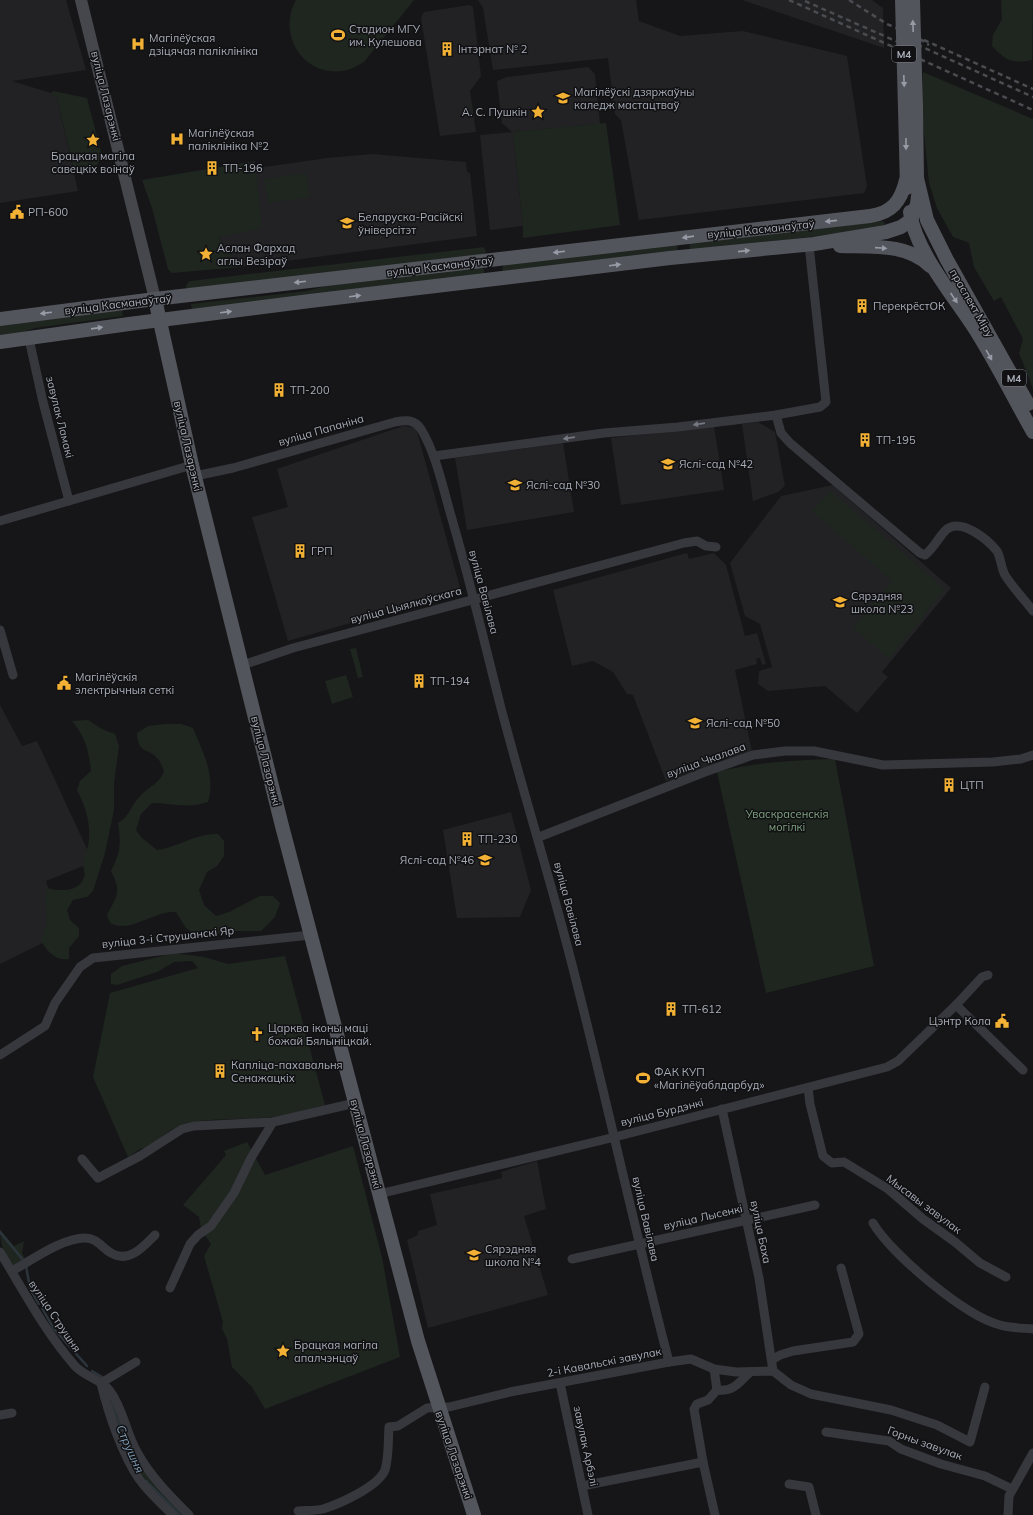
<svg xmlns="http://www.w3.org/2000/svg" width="1033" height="1515" viewBox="0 0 1033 1515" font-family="Mulish,sans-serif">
<rect width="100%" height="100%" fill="#161618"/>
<g fill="#222225">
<path d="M0 0H66L86 70 12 81 51 93 57 98 78 191 0 203Z"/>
<path d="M478 0H636L639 21 680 36 743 31 847 56 867 186 864 193 639 220 621 120 615 114 608 58 493 70 483 8Z"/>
<path d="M742 0H872L883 8 884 48Z"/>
<path d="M470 5 473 7 481 76 470 91 476 132 440 136 421 18 424 12Z"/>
<path d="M588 67 595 74 600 124 513 132 523 226 490 230 480 135 512 132 502 123 497 81 507 77Z"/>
<path d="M372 154 466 162 467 172 470 173 477 236 240 267 218 237 217 174 327 158Z"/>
<path d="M758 422 775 432 785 486 778 492 753 501 742 424Z"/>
<path d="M403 426 416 428 461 591 288 641 252 517 288 507 277 469Z"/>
<path d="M714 426 724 490 621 505 611 438Z"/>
<path d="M563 443 574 512 467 530 455 458Z"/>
<path d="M833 485 951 588 882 672 888 677 857 713 825 686 768 691 758 684 759 671 772 667 760 624 745 616 730 563 781 496Z"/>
<path d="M687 553 689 559 714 553 726 565 745 636 757 633 766 664 762 665 760 658 756 659 757 664 735 670 752 752 666 781 633 695 627 694 613 672 593 661 572 666 553 590Z"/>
<path d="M0 705 22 746 37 741 93 862 46 881 63 933 0 964Z"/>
<path d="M511 812 531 890 520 917 457 918 443 830Z"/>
<path d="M537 1161 546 1209 524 1216 548 1295 428 1328 407 1240 418 1235V1231L437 1225 430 1194 502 1178 501 1172Z"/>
</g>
<g fill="#1e261f">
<path d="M296 0H414L364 62C357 66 350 70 342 71 302 76 277 33 296 0Z"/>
<path d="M1001 0H1033L1032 60C1012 64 1006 61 992 46L993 35 1002 19Z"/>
<path d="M923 72 1033 119V389L1019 353 1023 339 1001 297 994 301 974 267 969 243 953 237 937 208 929 183 922 113Z"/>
<path d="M53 91 87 98 102 156 97 165 74 171 57 98 51 93Z"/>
<path d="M606 123 620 225 523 238V226L513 132Z"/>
<path d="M255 161 262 228 218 237 240 267 172 273 168 269 152 208 142 180Z"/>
<path d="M306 173 310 197 268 203 264 179Z"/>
<path d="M883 221 886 225 843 233 690 251 689 243Z"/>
<path d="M677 244 678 252 503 271 502 268 505 264Z"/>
<path d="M484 247 486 252 484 255 187 290 186 285 190 281Z"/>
<path d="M481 267 484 270V274L192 310 191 304 307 291 325 286Z"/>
<path d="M122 310 123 316 35 328 18 334 0 336V326Z"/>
<path d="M830 491 945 589 889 659 853 627 892 581 812 511Z"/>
<path d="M356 648 363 677 358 678 350 649Z"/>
<path d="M346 675 353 697 332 704 325 681Z"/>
<path d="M88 720 102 729 115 734 119 746 114 783V810L105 853 93 891 87 897 73 900 67 910 70 920 79 928V936L69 948V959C55 961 48 952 41 941L47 921 45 894 47 888C58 891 80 893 84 877 86 872 82 866 83 861 83 856 87 851 88 846 92 827 86 807 77 790L80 781 91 771C89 751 85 736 72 721Z"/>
<path d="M165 724H181L193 728C203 752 216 776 208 802 188 809 171 803 152 803L141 814 136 830 142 838 157 850C179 847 196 833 218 834L224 841V856L217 866 207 872 199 890 204 905 216 916 229 912 260 896H273L280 903 275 917 261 931H232L198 937 186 928 176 912C154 910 131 934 110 923L107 915C117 895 122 893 111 871 121 852 121 843 118 823 129 817 132 804 140 796 150 785 158 786 164 771 162 768 161 762 158 759 148 747 138 755 137 733L148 726Z"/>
<path d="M835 759 874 966 766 993 717 772C756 762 795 760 835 759Z"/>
<path d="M174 953 204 957 228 964 285 956 325 1105C308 1109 289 1115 272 1117 248 1120 197 1117 178 1126 166 1132 157 1142 146 1149L142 1148 128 1157 93 1077 110 993 198 968 192 961 174 962 157 972 117 985 111 984V974L122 966Z"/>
<path d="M247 1142 265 1175 353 1146 382 1257 400 1357 265 1409 252 1387 232 1367 227 1339 222 1329 223 1322 204 1256 211 1244 201 1230 199 1217 183 1205 226 1155 224 1151Z"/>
<path d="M0 1229 14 1246 24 1241 22 1253 26 1260 20 1265H12C3 1254 0 1243 0 1229Z"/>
<path d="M109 1393 125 1434 185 1515H178L146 1484 132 1460 106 1395Z"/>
</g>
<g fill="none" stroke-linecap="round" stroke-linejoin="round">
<g stroke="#2c353c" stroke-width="2.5">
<path d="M0 1232 24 1261"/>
<path d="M26 1266 30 1288"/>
<path d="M32 1292 39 1304"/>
<path d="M42 1308 54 1329 87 1366"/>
<path d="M92 1371 102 1377"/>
<path d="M111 1403 135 1463"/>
<path d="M146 1481 180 1515"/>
</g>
<g stroke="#37383d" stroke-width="9">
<path d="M29 339 43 402 69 501"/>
<path d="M776 415 781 433 790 443 920 553 925 555C935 547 939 536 947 529 962 518 988 540 997 551 1001 558 1001 568 1005 575 1013 588 1024 599 1033 611"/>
<path d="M434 456 604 433 678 427 776 415 820 407 826 402 809 245"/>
<path d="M195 476 233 468 395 422C406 420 414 419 421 429 437 456 443 489 452 519 470 581 485 645 501 708 522 788 547 868 568 949 604 1086 633 1225 669 1362"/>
<path d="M0 521 192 465"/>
<path d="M0 630 13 675"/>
<path d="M243 665 293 648 684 543 697 541 706 546 716 547"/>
<path d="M539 837 705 772 753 755 785 751H814L883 765 993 762 1021 759 1033 755"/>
<path d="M956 1005 1023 1070"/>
<path d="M0 1055 45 1026 55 1003 80 967 93 958 311 935"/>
<path d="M808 1088 810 1104 823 1156 832 1163 844 1162 888 1189 923 1219 955 1242 980 1263 1006 1277"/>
<path d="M722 1109 759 1278 773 1371"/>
<path d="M82 1159 98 1178 140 1156 182 1129 194 1126 273 1122 355 1103"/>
<path d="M379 1194 615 1137 887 1067 898 1061 956 1005 982 977 988 975"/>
<path d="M873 1223C891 1254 965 1316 1000 1325 1010 1328 1022 1328 1033 1329"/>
<path d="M0 1252C23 1290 46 1333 75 1366 85 1377 101 1379 110 1391 123 1408 126 1433 137 1452 150 1476 169 1495 189 1515"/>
<path d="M572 1259 815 1205"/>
<path d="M12 1271C32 1260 62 1238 85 1238 97 1238 102 1248 111 1253 129 1264 144 1246 155 1235"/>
<path d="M170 1288 190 1244 198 1235 211 1226 234 1193 251 1158 273 1122"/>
<path d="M772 1360 780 1355 793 1351 853 1342 859 1334 841 1268"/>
<path d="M714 1369 717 1390"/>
<path d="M101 1383C108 1413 122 1454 139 1479 149 1493 161 1504 173 1515"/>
<path d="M101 1383 136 1362"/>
<path d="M560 1383 588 1515"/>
<path d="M0 1415 12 1413"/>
<path d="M826 1432 889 1441 901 1449 941 1464 985 1476 1012 1489"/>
<path d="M789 1484 809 1487 816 1515"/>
<path d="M582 1486 703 1462"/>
<path d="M298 1511C306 1510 315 1511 323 1509 339 1504 378 1487 385 1470 389 1457 388 1441 389 1427L398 1426 427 1408 449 1407 510 1392 669 1362 691 1359 714 1369 736 1372 773 1371 791 1385 811 1394 891 1410 937 1425 970 1442 985 1387"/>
<path d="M715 1515 703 1462 694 1409 697 1404 708 1400 717 1390C733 1392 739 1383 750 1372"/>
<path d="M1008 1515 1009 1496 1033 1453"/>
</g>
<path stroke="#45474d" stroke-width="12" d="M81 0 155 299"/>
<g stroke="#53555c" stroke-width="14">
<path d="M916 107 917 178 927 220 947 260 1028 404"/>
<path d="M905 108 907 188"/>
<path d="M910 212C915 250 952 294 973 326 995 360 1013 397 1033 432"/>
<path d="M840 246C871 247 907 243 930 266"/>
<path d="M155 299 192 465 282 826 418 1341 474 1515"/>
<path d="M0 319 155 299 870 216C892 213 901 201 906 180"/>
<path d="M0 342 129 324 310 301 670 258 814 244 886 232 901 227 911 220 917 204 919 188"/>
</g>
<g stroke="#4a4c52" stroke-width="2.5" stroke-dasharray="5 4" stroke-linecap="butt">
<path d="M789 0 1033 110"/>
<path d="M849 0 887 24 917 37 929 45"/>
<path d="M805 1 916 50"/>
<path d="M924 40 1033 89"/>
<path d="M909 41 1033 97"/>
</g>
<g stroke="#53555c" stroke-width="14">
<path d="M902 0 905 108"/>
<path d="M913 0 916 107"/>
</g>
</g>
<defs><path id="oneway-solid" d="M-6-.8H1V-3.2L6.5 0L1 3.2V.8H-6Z"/></defs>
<g fill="#979ba6">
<use href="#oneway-solid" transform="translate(913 26) rotate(-92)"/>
<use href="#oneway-solid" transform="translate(904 81) rotate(88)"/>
<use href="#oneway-solid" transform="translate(906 144) rotate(90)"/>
<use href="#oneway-solid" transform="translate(831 221) rotate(174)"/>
<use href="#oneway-solid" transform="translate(688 237) rotate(172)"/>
<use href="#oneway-solid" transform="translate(881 248) rotate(4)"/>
<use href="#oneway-solid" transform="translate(744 251) rotate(-6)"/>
<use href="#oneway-solid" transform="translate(559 252) rotate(173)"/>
<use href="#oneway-solid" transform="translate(615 265) rotate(-7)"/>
<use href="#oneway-solid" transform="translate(300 282) rotate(173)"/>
<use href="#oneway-solid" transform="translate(355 296) rotate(-7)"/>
<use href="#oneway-solid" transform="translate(954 298) rotate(56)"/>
<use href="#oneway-solid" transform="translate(226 312) rotate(-7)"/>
<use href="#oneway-solid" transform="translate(46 313) rotate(173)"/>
<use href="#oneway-solid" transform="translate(97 328) rotate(-8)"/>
<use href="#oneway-solid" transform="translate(989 355) rotate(60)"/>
</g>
<g fill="#757881">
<use href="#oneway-solid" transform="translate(699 424) rotate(172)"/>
<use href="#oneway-solid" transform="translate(569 438) rotate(172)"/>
</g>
<defs>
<symbol id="stadium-bare" viewBox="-9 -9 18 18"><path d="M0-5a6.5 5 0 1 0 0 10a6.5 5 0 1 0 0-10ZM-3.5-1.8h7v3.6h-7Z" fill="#f2b134" stroke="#111113" stroke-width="2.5" paint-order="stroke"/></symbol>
<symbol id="hospital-bare" viewBox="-9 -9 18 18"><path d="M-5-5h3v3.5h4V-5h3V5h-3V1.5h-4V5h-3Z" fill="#f2b134" stroke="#111113" stroke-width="2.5" paint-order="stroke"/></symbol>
<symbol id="building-bare" viewBox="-9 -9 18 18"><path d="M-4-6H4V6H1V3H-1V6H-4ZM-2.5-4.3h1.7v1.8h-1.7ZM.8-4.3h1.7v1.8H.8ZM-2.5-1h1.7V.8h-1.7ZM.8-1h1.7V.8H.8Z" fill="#f2b134" stroke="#111113" stroke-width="2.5" paint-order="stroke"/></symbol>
<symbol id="university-bare" viewBox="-9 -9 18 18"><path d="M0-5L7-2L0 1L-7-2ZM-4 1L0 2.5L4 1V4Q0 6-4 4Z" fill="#f2b134" stroke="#111113" stroke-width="2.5" paint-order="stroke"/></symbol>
<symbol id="sight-bare" viewBox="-9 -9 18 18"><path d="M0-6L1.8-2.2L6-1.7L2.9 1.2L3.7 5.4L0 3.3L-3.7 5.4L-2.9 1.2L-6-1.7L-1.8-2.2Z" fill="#f2b134" stroke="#111113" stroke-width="2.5" paint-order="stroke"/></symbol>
<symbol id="civic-bare" viewBox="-9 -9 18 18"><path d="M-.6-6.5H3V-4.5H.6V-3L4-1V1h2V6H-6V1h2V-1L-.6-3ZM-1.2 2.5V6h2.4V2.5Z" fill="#f2b134" stroke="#111113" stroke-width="2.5" paint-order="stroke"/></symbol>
<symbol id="school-bare" viewBox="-9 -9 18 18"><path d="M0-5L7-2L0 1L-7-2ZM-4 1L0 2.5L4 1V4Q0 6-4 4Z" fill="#f2b134" stroke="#111113" stroke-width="2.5" paint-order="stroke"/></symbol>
<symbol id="church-bare" viewBox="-9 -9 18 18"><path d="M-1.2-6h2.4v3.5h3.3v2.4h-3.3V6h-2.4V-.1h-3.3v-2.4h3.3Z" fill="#f2b134" stroke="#111113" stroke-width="2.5" paint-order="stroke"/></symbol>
</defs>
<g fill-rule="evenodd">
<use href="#stadium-bare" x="328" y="25" width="20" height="20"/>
<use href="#hospital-bare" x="128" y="34" width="20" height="20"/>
<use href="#building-bare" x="437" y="39" width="20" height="20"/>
<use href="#university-bare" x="553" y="88" width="20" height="20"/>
<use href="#sight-bare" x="528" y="102" width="20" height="20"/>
<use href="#hospital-bare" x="167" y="129" width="20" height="20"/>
<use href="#sight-bare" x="83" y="130" width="20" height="20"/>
<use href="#building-bare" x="202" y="158" width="20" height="20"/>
<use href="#civic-bare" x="7" y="202" width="20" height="20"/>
<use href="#university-bare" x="337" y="213" width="20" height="20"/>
<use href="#sight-bare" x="196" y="244" width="20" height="20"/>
<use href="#building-bare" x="852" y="296" width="20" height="20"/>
<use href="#building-bare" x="269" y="380" width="20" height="20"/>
<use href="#building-bare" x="855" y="430" width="20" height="20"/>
<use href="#school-bare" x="658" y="454" width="20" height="20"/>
<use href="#school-bare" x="505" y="475" width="20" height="20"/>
<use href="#building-bare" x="290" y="541" width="20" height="20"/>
<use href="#school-bare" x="830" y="592" width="20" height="20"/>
<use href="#building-bare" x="409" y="671" width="20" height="20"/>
<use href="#civic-bare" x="54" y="673" width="20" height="20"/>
<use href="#school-bare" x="685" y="713" width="20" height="20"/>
<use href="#building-bare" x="939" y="775" width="20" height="20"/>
<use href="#building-bare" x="457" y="829" width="20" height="20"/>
<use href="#school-bare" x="475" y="850" width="20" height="20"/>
<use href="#building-bare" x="661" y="999" width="20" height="20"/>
<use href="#civic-bare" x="992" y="1011" width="20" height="20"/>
<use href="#church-bare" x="247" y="1024" width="20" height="20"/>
<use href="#building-bare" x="210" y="1061" width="20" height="20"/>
<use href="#stadium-bare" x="633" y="1068" width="20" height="20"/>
<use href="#school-bare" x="464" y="1245" width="20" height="20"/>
<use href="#sight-bare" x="273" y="1341" width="20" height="20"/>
</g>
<g text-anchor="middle" stroke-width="3" stroke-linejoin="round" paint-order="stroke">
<g fill="#111113" stroke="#7b7e86" stroke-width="1">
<rect x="892" y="46" width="24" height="16" rx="3"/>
<rect x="1002" y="370" width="24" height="16" rx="3"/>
</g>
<g font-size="10" font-weight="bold" fill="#a8adb8">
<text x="904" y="58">М4</text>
<text x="1014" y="382">М4</text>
</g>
<g font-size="11" fill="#a8adb8" stroke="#111113" text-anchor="start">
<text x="349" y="33">Стадион МГУ<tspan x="349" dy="13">им. Кулешова</tspan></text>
<text x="149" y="42">Магілёўская<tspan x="149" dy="13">дзіцячая паліклініка</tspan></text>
<text x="458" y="53">Інтэрнат № 2</text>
<text x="574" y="96">Магілёўскі дзяржаўны<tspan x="574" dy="13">каледж мастацтваў</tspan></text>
<text x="527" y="116" text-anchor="end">А. С. Пушкін</text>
<text x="188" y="137">Магілёўская<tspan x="188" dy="13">паліклініка №2</tspan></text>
<text x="93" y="160" text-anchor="middle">Брацкая магіла<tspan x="93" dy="13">савецкіх воінаў</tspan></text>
<text x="223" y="172">ТП-196</text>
<text x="28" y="216">РП-600</text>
<text x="358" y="221">Беларуска-Расійскі<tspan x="358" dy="13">ўніверсітэт</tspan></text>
<text x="217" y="252">Аслан Фархад<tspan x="217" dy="13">аглы Везіраў</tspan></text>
<text x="873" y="310">ПерекрёстОК</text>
<text x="290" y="394">ТП-200</text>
<text x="876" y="444">ТП-195</text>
<text x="679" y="468">Яслі-сад №42</text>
<text x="526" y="489">Яслі-сад №30</text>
<text x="311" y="555">ГРП</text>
<text x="851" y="600">Сярэдняя<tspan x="851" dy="13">школа №23</tspan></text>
<text x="75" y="681">Магілёўскія<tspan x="75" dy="13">электрычныя сеткі</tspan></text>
<text x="430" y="685">ТП-194</text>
<text x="706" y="727">Яслі-сад №50</text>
<text x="960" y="789">ЦТП</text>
<text x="478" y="843">ТП-230</text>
<text x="474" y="864" text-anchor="end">Яслі-сад №46</text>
<text x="682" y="1013">ТП-612</text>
<text x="991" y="1025" text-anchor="end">Цэнтр Кола</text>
<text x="268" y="1032">Царква іконы маці<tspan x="268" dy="13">божай Бялыніцкай.</tspan></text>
<text x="231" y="1069">Капліца-пахавальня<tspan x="231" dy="13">Сенажацкіх</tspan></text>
<text x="654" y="1076">ФАК КУП<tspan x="654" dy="13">«Магілёўаблдарбуд»</tspan></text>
<text x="485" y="1253">Сярэдняя<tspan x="485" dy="13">школа №4</tspan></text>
<text x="294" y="1349">Брацкая магіла<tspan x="294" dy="13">апалчэнцаў</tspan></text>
</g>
<g font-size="11" fill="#a8adb8" stroke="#111113">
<text transform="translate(106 96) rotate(76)" y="4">вуліца Лазарэнкі</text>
<text transform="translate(761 229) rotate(-6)" y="4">вуліца Касманаўтаў</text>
<text transform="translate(440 266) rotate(-7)" y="4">вуліца Касманаўтаў</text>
<text transform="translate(972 303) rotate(60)" y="4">праспект Міру</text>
<text transform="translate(118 304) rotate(-7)" y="4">вуліца Касманаўтаў</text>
<text transform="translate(60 417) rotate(76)" y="4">завулак Ламакі</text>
<text transform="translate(321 430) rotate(-16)" y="4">вуліца Папаніна</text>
<text transform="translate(188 446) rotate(77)" y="4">вуліца Лазарэнкі</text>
<text transform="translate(484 592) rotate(75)" y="4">вуліца Вавілава</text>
<text transform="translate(406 605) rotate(-15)" y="4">вуліца Цыялкоўскага</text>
<text transform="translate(706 760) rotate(-20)" y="4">вуліца Чкалава</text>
<text transform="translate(266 761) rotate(76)" y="4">вуліца Лазарэнкі</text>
<text transform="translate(569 904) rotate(75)" y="4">вуліца Вавілава</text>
<text transform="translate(168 937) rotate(-6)" y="4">вуліца 3-і Струшанскі Яр</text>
<text transform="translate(662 1112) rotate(-14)" y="4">вуліца Бурдэнкі</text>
<text transform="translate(366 1144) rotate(75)" y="4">вуліца Лазарэнкі</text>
<text transform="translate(924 1204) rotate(37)" y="4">Мысавы завулак</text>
<text transform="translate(703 1217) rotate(-13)" y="4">вуліца Лысенкі</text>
<text transform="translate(646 1219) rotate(77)" y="4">вуліца Вавілава</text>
<text transform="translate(761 1232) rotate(78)" y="4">вуліца Баха</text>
<text transform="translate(55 1316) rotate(56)" y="4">вуліца Струшня</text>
<text transform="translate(604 1362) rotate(-11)" y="4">2-і Кавальскі завулак</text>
<text transform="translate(925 1443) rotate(20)" y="4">Горны завулак</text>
<text transform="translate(586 1446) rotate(78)" y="4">завулак Арбэлі</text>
<text transform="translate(454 1455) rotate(71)" y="4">вуліца Лазарэнкі</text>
</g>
<g font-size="11" fill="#7fa381" stroke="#111113">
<text x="787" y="818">Уваскрасенскія<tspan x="787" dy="13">могілкі</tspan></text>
</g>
<g font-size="12" font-style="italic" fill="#7f9bb3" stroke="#111113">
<text transform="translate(130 1449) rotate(66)" y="4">Струшня</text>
</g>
</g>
</svg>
